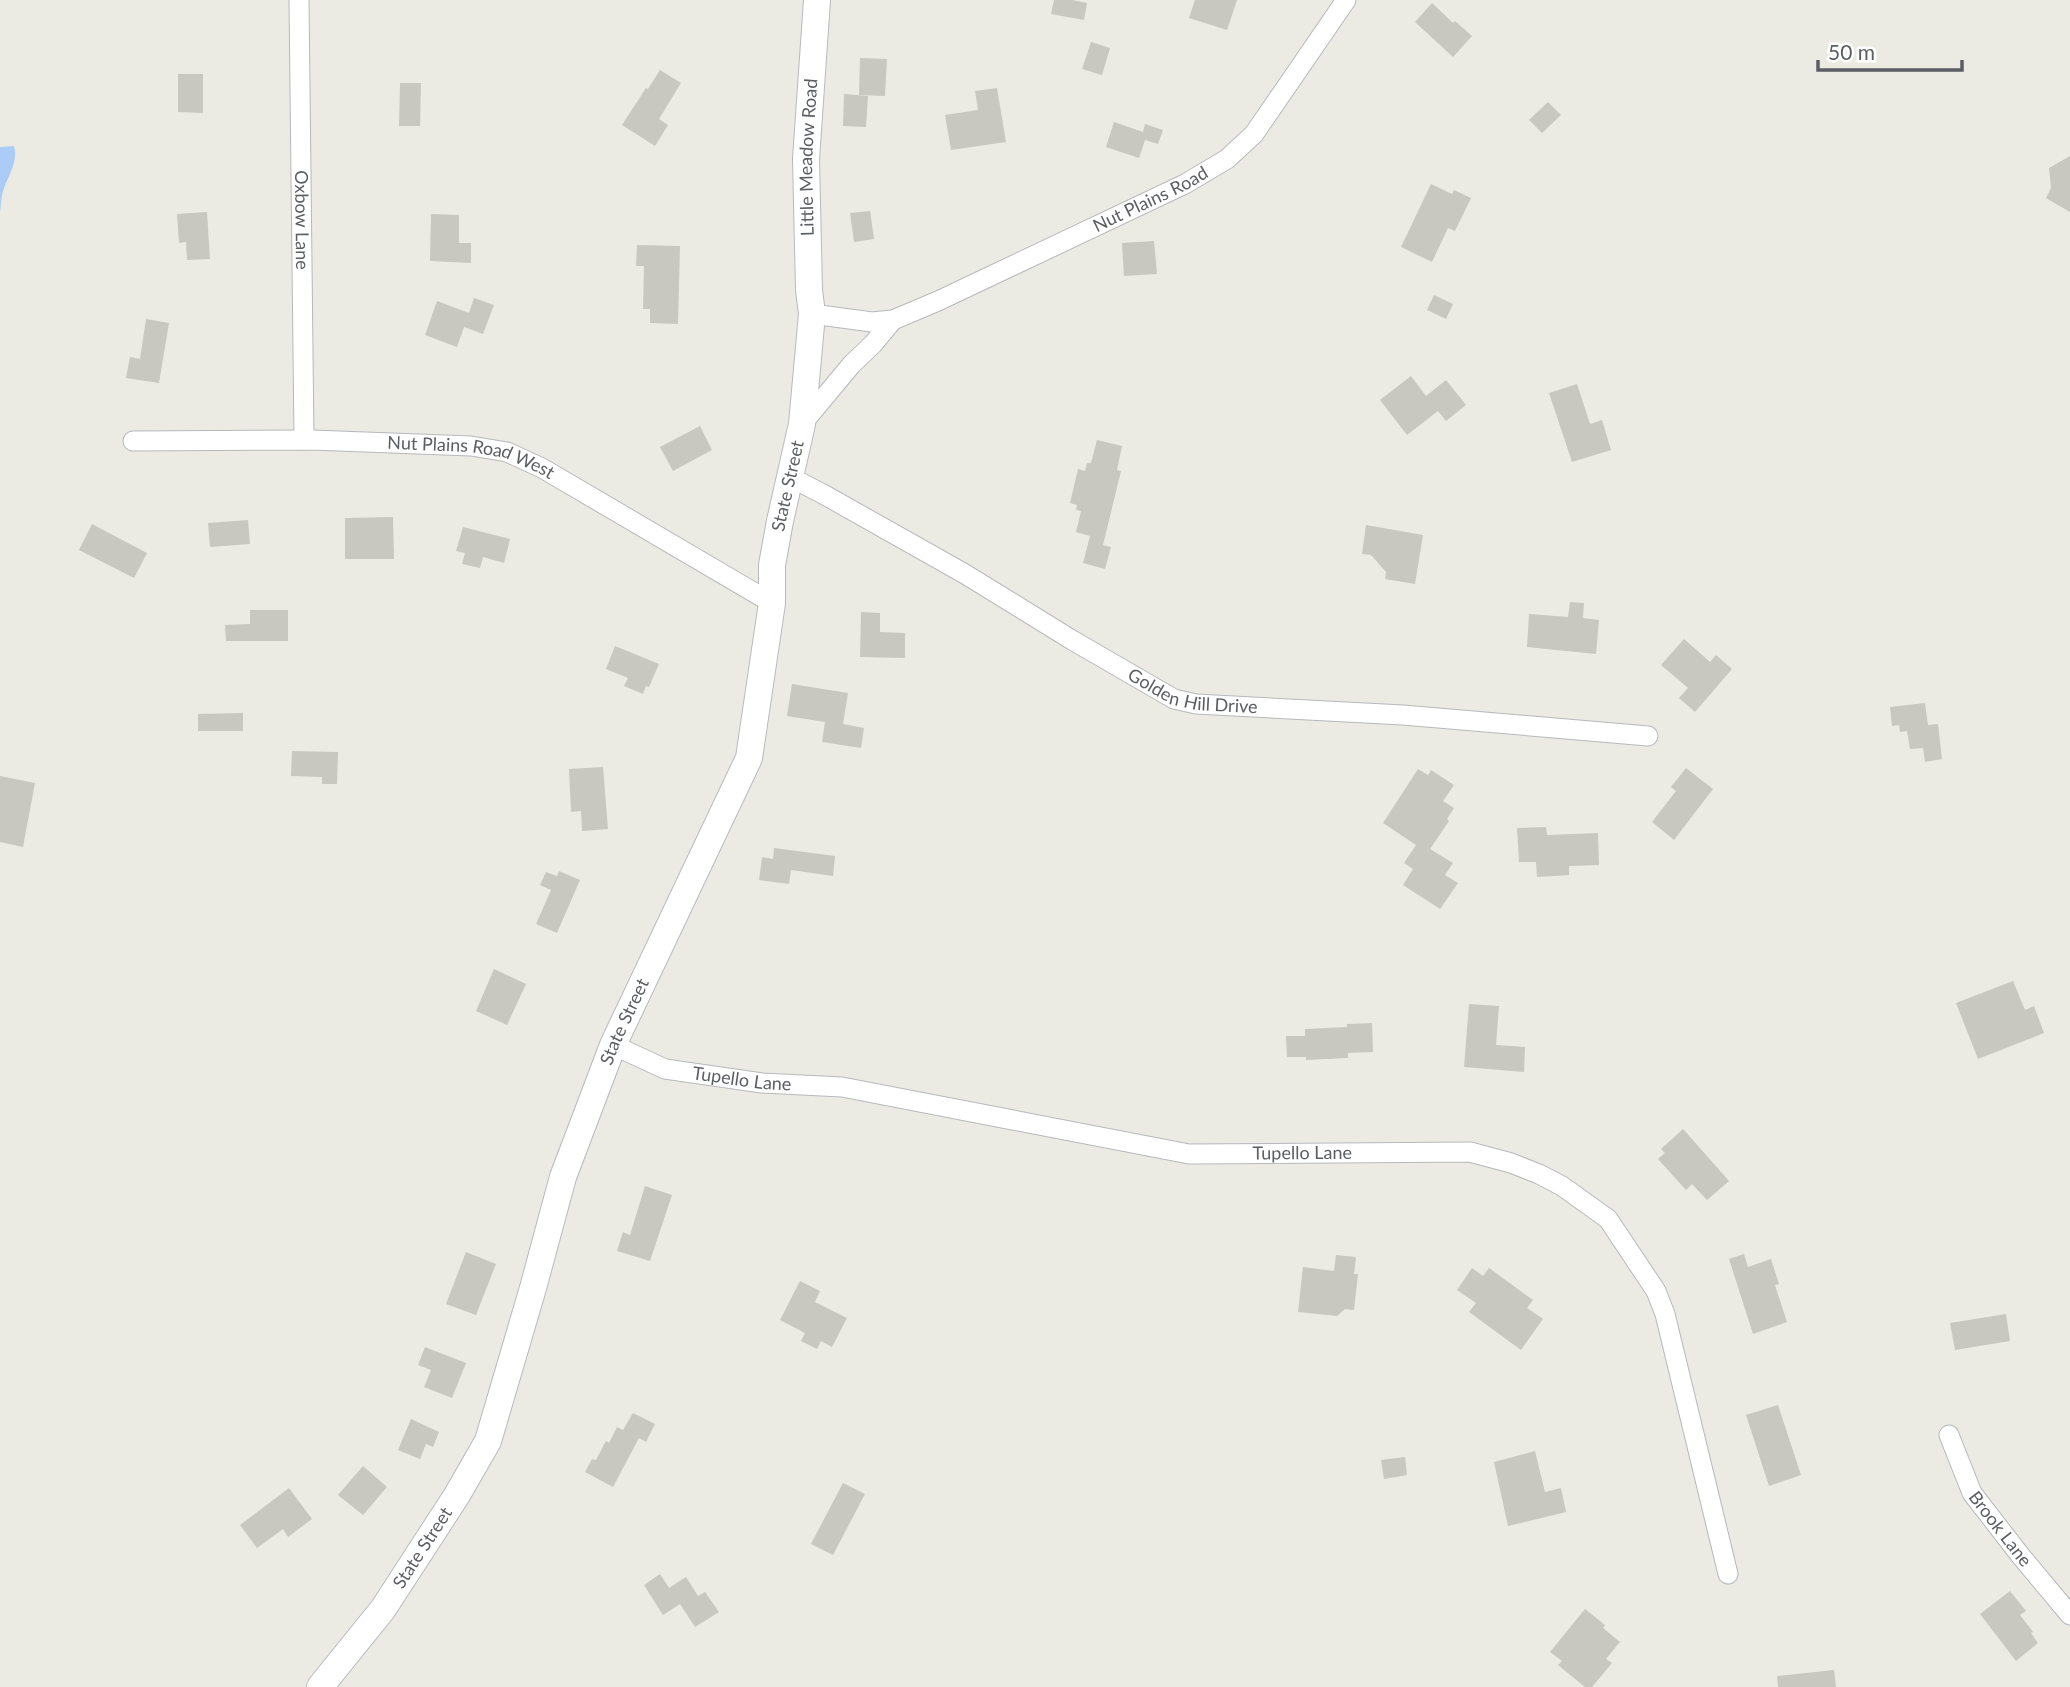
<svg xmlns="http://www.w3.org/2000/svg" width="2070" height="1687" viewBox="0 0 2070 1687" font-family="Lato,sans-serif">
<rect width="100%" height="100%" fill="#ecebe3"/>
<path fill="#aaccf6" d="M14 146C19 162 6 179 2 195 1 200 1 206 0 212V147Z"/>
<g fill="#c8c7c0">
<path d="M1054 0H1072L1087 3 1084 20 1051 14Z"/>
<path d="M1195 0H1237L1227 30 1189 18Z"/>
<path d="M1432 3 1453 23 1455 21 1472 36 1453 57 1415 22Z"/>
<path d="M1091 42 1110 48 1102 75 1082 69Z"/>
<path d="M860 58 887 59 885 96 859 95Z"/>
<path d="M660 70 681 83 659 119 668 125 655 146 622 125 646 88 648 89Z"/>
<path d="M178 74H203V113L178 112Z"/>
<path d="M400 83H421L420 126H399Z"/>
<path d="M997 88 1006 142 951 150 945 115 978 110 975 91Z"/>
<path d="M844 94 868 96 866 127 843 126Z"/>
<path d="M1548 102 1561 115 1542 133 1529 120Z"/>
<path d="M1114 122 1143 132 1145 124 1163 130 1158 144 1145 140 1139 158 1106 147Z"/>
<path d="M2070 156V212L2046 198 2051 188 2049 168Z"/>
<path d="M1431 184 1452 194 1454 190 1471 198 1455 231 1448 228 1432 262 1401 247Z"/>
<path d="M870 211 874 239 854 242 850 213Z"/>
<path d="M207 212 210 259 187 260 186 242 179 243 177 214Z"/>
<path d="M431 214 459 215V243H471V263L430 261Z"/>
<path d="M1154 241 1157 274 1124 276 1122 243Z"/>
<path d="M637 245 680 246 678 324 650 323V309H643L644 266H636Z"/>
<path d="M1434 295 1453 304 1446 319 1427 310Z"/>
<path d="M474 298 494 305 483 334 464 327 457 347 425 335 437 301 469 313Z"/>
<path d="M146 319 169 323 159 383 126 378 130 357 140 359Z"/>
<path d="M1411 376 1426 396 1446 380 1466 405 1446 421 1438 411 1407 435 1380 400Z"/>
<path d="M1577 384 1590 424 1602 420 1611 450 1572 462 1549 393Z"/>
<path d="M700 426 712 450 673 471 660 447Z"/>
<path d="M1097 440 1122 446 1117 470 1121 471 1103 545 1111 547 1105 569 1083 563 1090 536 1076 532 1081 511 1076 510 1077 505 1070 503 1078 469 1085 471 1087 463H1091Z"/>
<path d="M393 517 394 559H345V518Z"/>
<path d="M248 520 250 544 210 547 208 523Z"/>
<path d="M92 524 147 553 134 578 79 550Z"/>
<path d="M1366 525 1423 535 1415 584 1385 579 1386 572 1371 555 1362 554Z"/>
<path d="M463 527 510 539 504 563 483 557 480 568 462 564 465 553 456 551Z"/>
<path d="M1570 602 1584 603 1583 618 1599 620 1596 654 1527 647 1529 614 1568 617Z"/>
<path d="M250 610H288V641H226L225 625 250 624Z"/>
<path d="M861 612 880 613V632L905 633V658L860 657Z"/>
<path d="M1684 639 1710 662 1716 655 1732 669 1695 712 1679 698 1688 688 1661 665Z"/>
<path d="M615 646 659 664 649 687 646 686 643 694 624 686 628 678 606 669Z"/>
<path d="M792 684 848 693 843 724 864 728 861 748 822 742 825 722 787 716Z"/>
<path d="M1925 703 1928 725 1938 724 1942 759 1925 762 1923 748 1910 749 1907 731 1900 732 1899 725 1892 726 1890 707Z"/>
<path d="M243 713V731H198V714Z"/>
<path d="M292 751 338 752 337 784H322V777L291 776Z"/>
<path d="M603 767 608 829 582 831 581 811 571 812 569 769Z"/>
<path d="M1686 768 1713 789 1674 840 1652 822 1676 791 1671 787Z"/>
<path d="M1418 769 1428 775 1431 770 1454 785 1443 801 1454 808 1447 819 1449 821 1430 849 1453 863 1445 875 1458 883 1440 909 1403 885 1413 869 1404 863 1416 845 1383 823Z"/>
<path d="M0 776 35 783 23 847 0 842Z"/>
<path d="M1546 827 1547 835 1598 833 1599 865 1569 866V875L1537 877 1536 862H1519L1517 828Z"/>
<path d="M774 848 835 856 833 876 791 870 789 884 759 880 762 857 773 859Z"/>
<path d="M559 871 580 880 557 933 536 924 551 890 540 885 546 872 557 876Z"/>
<path d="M494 969 526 984 507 1025 476 1011Z"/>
<path d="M2013 981 2025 1010 2034 1006 2044 1033 1978 1059 1956 1003Z"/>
<path d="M1469 1004 1499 1006 1496 1045 1525 1047 1524 1072 1464 1067Z"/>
<path d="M1372 1023 1373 1052 1348 1053V1058L1306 1060V1057H1287L1286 1036H1305V1029L1347 1027V1024Z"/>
<path d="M1683 1129 1729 1181 1707 1200 1692 1184 1686 1190 1658 1159 1665 1153 1661 1149Z"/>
<path d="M645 1186 672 1195 650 1261 617 1251 623 1232 630 1235Z"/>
<path d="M466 1252 496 1264 476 1315 446 1304Z"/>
<path d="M1744 1254 1748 1267 1771 1259 1779 1284 1775 1285 1787 1322 1753 1334 1729 1259Z"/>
<path d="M1336 1255 1356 1257 1354 1274H1358L1354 1310 1345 1309 1337 1316 1298 1312 1303 1267 1334 1271Z"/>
<path d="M1472 1268 1483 1276 1489 1268 1533 1300 1527 1308 1543 1319 1521 1350 1469 1312 1476 1303 1457 1290Z"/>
<path d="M800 1281 820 1291 815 1302 847 1318 832 1347 821 1341 817 1349 801 1341 805 1333 780 1320Z"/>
<path d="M2006 1314 2010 1341 1955 1350 1950 1323Z"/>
<path d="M425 1347 466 1363 452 1398 424 1387 431 1370 418 1365Z"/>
<path d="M1778 1405 1801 1475 1769 1486 1746 1415Z"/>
<path d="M633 1413 655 1424 646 1442 639 1438 613 1487 585 1472 592 1459 596 1460 606 1441 609 1443 617 1427 623 1430Z"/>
<path d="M411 1419 439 1432 433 1447 426 1444 420 1459 398 1450Z"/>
<path d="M1535 1451 1545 1492 1561 1488 1566 1512 1508 1526 1494 1462Z"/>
<path d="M1405 1457 1407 1475 1384 1479 1381 1460Z"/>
<path d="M363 1466 387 1487 363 1515 338 1495Z"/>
<path d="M843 1483 865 1494 833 1555 811 1544Z"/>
<path d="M289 1488 312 1519 288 1537 283 1529 257 1548 240 1525Z"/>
<path d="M660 1574 669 1588 686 1577 698 1596 705 1592 719 1612 695 1627 680 1604 663 1615 644 1585Z"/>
<path d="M2010 1591 2026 1611 2020 1615 2033 1632 2031 1633 2038 1643 2016 1661 1980 1614Z"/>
<path d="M1585 1609 1605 1625 1603 1628 1620 1642 1606 1659 1612 1663 1592 1687H1585L1558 1665 1562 1661 1550 1652Z"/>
<path d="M1834 1670 1836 1687H1778L1777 1676Z"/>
</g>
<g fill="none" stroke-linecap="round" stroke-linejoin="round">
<defs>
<g id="street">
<path id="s1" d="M299 0 304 440"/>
<path id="s2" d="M812 314 872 322 893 320 938 301 1185 184 1227 159 1254 134 1346 0"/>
<path d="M802 424 852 364 873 344 893 320"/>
<path id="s3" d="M133 441 312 440 471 446 507 452 542 468 772 603"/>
<path id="s4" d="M790 477 823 494 965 574 1072 640 1174 699 1196 704 1403 715 1648 736"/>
<path id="s5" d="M613 1045 665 1069 762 1083 842 1087 1189 1154 1470 1152 1511 1163 1539 1174 1562 1186 1608 1219 1656 1291 1665 1314 1728 1574"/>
<path id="s6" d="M1949 1435 1972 1493 2020 1555 2070 1615"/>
</g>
<g id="secondary">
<path id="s7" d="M320 1687 383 1609 457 1495 488 1441 533 1288 563 1177 613 1045 749 758 772 603V565L780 521 802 424 812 314 809 290 806 159 817 0"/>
</g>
</defs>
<use href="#street" stroke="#b6b8bc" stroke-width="21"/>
<use href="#secondary" stroke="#b7b9be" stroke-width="28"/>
<use href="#street" stroke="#fff" stroke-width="19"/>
<use href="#secondary" stroke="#fff" stroke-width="26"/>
</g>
<g text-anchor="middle" stroke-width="5" stroke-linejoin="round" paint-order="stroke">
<g font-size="18" fill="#5b5e62" stroke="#fff">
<text dy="6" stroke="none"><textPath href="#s7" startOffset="1638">Little Meadow Road</textPath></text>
<text dy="6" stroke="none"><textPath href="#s2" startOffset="366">Nut Plains Road</textPath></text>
<text dy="6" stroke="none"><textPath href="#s1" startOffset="220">Oxbow Lane</textPath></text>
<text dy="6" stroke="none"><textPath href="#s3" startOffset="340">Nut Plains Road West</textPath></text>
<text dy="6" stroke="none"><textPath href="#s7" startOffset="1307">State Street</textPath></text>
<text dy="6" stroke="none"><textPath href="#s4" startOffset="460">Golden Hill Drive</textPath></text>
<text dy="6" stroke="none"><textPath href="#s7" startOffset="740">State Street</textPath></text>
<text dy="6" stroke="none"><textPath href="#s5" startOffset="135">Tupello Lane</textPath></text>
<text dy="6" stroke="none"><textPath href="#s5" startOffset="702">Tupello Lane</textPath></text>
<text dy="6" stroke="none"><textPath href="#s6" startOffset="108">Brook Lane</textPath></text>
<text dy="6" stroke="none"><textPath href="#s7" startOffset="173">State Street</textPath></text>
</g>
</g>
<path d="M1818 60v10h144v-10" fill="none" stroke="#5b5e62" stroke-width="3.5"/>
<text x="1828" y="60" font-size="21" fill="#5b5e62" stroke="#ffffff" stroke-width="5" paint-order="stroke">50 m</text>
</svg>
